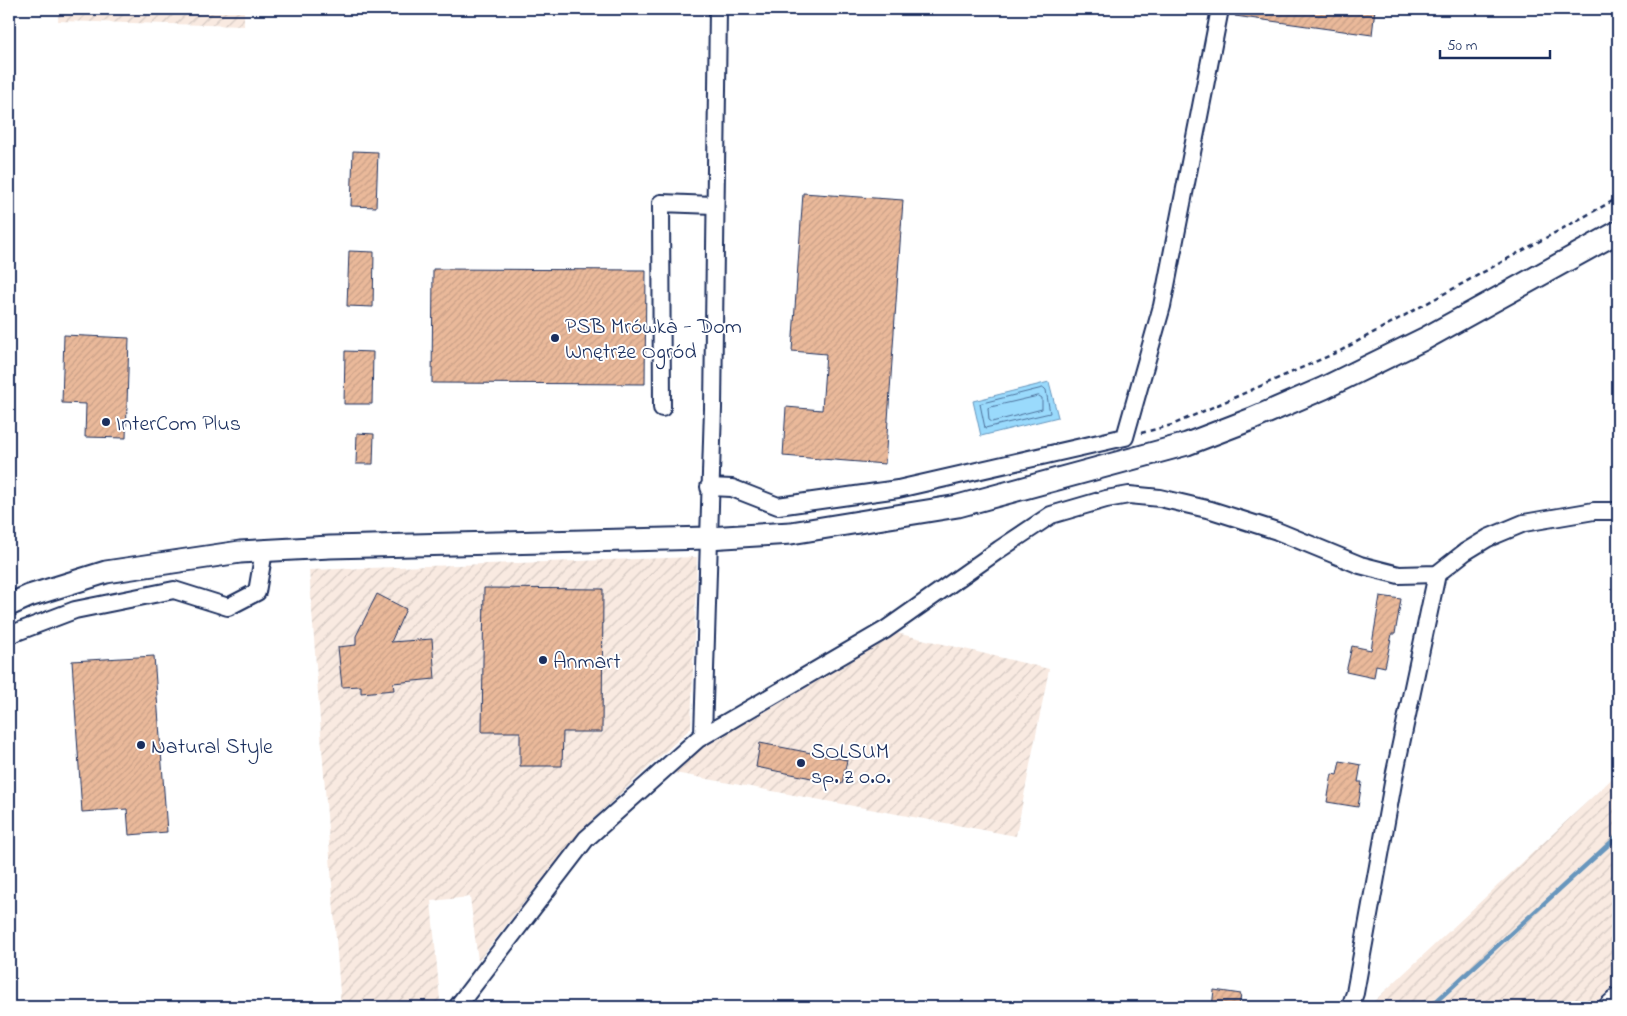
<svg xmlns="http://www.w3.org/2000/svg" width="1627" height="1016" viewBox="0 0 1627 1016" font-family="'Indie Flower',sans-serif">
<defs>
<pattern id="industrial-furrows" width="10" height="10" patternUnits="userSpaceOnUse" patternTransform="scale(1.25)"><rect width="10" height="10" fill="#f9eae1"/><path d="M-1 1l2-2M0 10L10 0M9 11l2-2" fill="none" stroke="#d5c9c3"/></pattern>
<pattern id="building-hatch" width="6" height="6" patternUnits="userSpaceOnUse" patternTransform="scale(1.25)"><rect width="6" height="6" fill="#eab99a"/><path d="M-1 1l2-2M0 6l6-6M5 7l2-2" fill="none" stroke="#c89f87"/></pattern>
</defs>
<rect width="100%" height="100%" fill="#fff"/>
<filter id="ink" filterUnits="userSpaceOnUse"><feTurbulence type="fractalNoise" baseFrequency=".02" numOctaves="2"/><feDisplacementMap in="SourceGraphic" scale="10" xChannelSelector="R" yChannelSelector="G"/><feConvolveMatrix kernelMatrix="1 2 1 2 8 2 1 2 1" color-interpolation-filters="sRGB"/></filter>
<g filter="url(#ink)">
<g fill="url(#industrial-furrows)">
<path d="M59 9H244V26L58 21Z"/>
<path d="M697 557 691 728 581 830 478 961 470 897 431 901 440 1000 434 1007H341L309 570Z"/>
<path d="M892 632 1049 669 1016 836 664 771 722 733Z"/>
<path d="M1618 773V982L1591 1007H1368Z"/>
</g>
<path fill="#9adafc" stroke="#6796bd" d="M1049 382 1058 417 981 436 973 401Z"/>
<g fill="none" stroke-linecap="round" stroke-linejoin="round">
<g stroke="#4e739d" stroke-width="1">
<path d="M1044 388 1046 390 1050 413 985 428 980 404Z"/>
<path d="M1039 396 1042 398V409L992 422 989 420 988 408Z"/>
</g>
<path stroke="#6796bd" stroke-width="4.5" d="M1430 1007 1618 836"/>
</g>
<g fill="url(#building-hatch)" stroke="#1b2f5e">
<path d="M1236 9H1375L1372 35 1235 16Z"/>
<path d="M353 151 378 152 376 207 351 206Z"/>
<path d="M803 193 903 200 885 464 783 456 786 407 822 410 826 354 792 351Z"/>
<path d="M349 251 374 252 373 307 347 306Z"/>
<path d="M433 269 646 270 645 384 432 383Z"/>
<path d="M64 335 129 338 126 438 85 437 86 404 62 403Z"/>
<path d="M345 351 373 352 372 404H344Z"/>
<path d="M357 433 374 434 373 464H356Z"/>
<path d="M484 588 603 589 602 732H563L562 766H520V732H482Z"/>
<path d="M377 594 406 609 391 642 432 639 435 679 393 683 394 690 361 693V686L342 687 338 647 356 645V636Z"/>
<path d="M1380 596 1401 599 1395 634H1392L1385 667 1376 665 1374 678 1346 672 1352 646 1371 650Z"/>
<path d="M154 656 167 832 129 835 127 809 82 812 72 661Z"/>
<path d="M760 743 847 760 842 784 756 767Z"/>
<path d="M1340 761 1361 765 1358 782H1362L1358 807 1327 802 1332 774 1337 775Z"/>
<path d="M1214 990 1241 994 1239 1007H1212Z"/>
</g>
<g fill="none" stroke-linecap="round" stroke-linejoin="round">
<defs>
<g id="minor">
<path d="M662 408 661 203 714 205"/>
<path d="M709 487 732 488 778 506 898 489 1125 437 1162 306 1220 9"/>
<path d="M9 635 75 610 174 590 228 607 257 592 264 551"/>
<path d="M703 735 713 408 718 9"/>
<path d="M457 1007 586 839 698 739 885 630 1000 549 1051 515 1106 499 1129 495 1160 498 1211 510 1277 531 1360 565 1399 575 1437 574 1465 552 1488 538 1524 523 1594 511H1618"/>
<path d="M1350 1007 1355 993 1395 772 1437 574"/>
<path d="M1606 1007 1618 996"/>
</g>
<path id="major" d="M9 605 29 596 106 572 240 552 330 547 708 538 791 533 958 506 1187 444 1252 419 1324 388 1426 338 1618 232"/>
</defs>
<use href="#minor" stroke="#1b2f5e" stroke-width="20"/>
<use href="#major" stroke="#1b2f5e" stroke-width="25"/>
<path stroke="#1b2f5e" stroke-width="2.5" stroke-dasharray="5 4" stroke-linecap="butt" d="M1141 433 1172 425 1340 351 1618 198"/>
<use href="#minor" stroke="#fff" stroke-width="16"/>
<use href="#major" stroke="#fff" stroke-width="21"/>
</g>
</g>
<g fill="#1b2f5e" stroke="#fff" stroke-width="2">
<circle cx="555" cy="338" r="5"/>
<circle cx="106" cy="422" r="5"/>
<circle cx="543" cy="660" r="5"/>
<circle cx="141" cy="745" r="5"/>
<circle cx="801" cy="763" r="5"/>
</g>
<g text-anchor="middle" stroke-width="4" stroke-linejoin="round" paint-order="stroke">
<g font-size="22" fill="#1b2f5e" stroke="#fff" text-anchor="start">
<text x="565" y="333">PSB Mrówka - Dom<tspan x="565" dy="25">Wnętrze Ogród</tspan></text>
<text x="116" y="430">InterCom Plus</text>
<text x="553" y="668">Anmart</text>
<text x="151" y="753">Natural Style</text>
<text x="811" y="758">SOLSUM<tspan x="811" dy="25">sp. z o.o.</tspan></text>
</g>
</g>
<rect width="1627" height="1016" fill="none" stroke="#fff" stroke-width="30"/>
<rect x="15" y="15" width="1597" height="986" fill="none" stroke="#1b2f5e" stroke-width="2" filter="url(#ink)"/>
<path d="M1440 50v8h110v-8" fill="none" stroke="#1b2f5e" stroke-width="2.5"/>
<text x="1447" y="50" font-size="15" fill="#1b2f5e" stroke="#ffffff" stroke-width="4" paint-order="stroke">50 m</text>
</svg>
